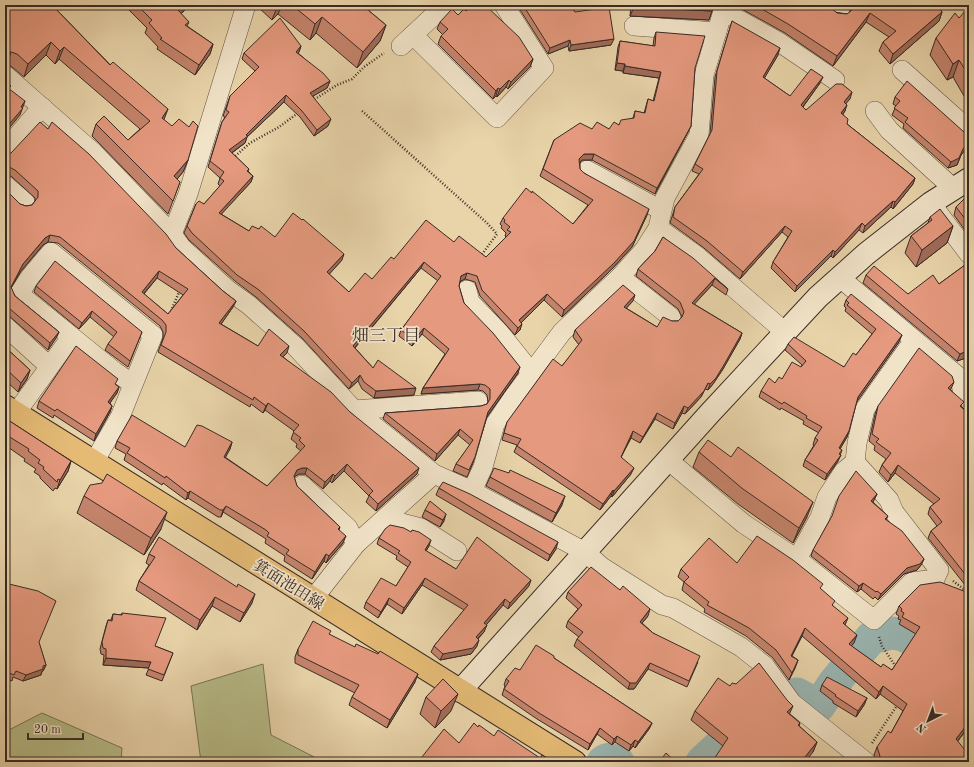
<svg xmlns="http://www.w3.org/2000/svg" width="974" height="767" viewBox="0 0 974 767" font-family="'Old Standard TT','Noto Serif JP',serif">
<rect width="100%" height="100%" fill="#e9d4aa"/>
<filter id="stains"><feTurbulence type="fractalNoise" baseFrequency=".005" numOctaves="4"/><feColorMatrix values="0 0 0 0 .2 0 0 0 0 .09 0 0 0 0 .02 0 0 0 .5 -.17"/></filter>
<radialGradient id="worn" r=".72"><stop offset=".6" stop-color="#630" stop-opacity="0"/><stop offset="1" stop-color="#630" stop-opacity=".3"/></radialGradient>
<g fill="#b7bc88" stroke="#787457">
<path d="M263 664 271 735 324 762H201L191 686Z"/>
<path d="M42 713 122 748 121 762H5V732Z"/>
</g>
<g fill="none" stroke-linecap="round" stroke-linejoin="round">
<g stroke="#9ab6b2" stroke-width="33">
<path d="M603 762C608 758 613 759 618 762"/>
<path d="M702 762C732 734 759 710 797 694L819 706 834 683 871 638 892 633 904 635 934 653H945L952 646 964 612 969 605"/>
</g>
<defs>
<g id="street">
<path d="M829 5 840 13"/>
<path d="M802 6 803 5"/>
<path d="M723 11 779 42 835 80"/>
<path d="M634 26 717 32"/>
<path d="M413 35 497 118 544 68 504 5"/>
<path d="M401 46 445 5"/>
<path d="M902 70 969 130"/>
<path d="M5 75 94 153 172 234 181 247 228 290 249 305 295 346 354 410 434 474 472 491 585 552 602 567 662 605 673 608 741 647 765 666 792 703 866 762"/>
<path d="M875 111 889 130 954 189"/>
<path d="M5 150 42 107"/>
<path d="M587 170 661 210"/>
<path d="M5 185 25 202"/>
<path d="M936 210 969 254"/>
<path d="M658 228 697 256 785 332"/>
<path d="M172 234 188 194 246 5"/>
<path d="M620 277 671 317"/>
<path d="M839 277 959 377 963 392 969 398"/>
<path d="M467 290 470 302 499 332 531 372"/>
<path d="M5 326 49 366"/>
<path d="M354 410 478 401"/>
<path d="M16 413 71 337"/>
<path d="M668 460 744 524 797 559 874 620 912 582 935 579 939 570 894 512 889 500 855 462 844 471 827 497 820 517 797 559"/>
<path d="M94 462 120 417 153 335 51 252 30 277 19 294 114 371 133 384"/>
<path d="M855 462 857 443 865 409 914 340"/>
<path d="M302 485 348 528 356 544"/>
<path d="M472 491 483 467 495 424 512 399 562 332 620 277 644 250 658 228 665 198 699 135 704 75 723 11V5"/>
<path d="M386 519 421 528 457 551"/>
<path d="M313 599 356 544 434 474"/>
</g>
<path id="secondary" d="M460 691 710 413 818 297 866 254 931 203 969 179"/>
<path id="primary" d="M5 406 575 762"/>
</defs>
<use href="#street" stroke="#655547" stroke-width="20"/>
<use href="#secondary" stroke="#392b26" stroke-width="24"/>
<use href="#primary" stroke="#392b26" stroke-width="24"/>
<g stroke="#392b26" stroke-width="2.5" stroke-dasharray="1 2" stroke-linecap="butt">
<path d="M312 101 337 85 352 79 364 67 384 53"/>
<path d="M362 111 487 223 497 234 480 257"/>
<path d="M233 158 250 143 279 127 298 113"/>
<path d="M171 311 180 290"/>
<path d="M953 581 965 590 969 589"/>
<path d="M879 637 882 646 896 667"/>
<path d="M872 743 898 704"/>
</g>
<use href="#street" stroke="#f1e3c8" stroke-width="19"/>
<use href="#secondary" stroke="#f1e3c8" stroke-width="22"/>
<use href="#primary" stroke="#e4ba75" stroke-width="22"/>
</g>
<g fill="#c5846c" stroke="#392b26" fill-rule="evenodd">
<path d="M5 5H52L164 120 188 160 183 172 177 179 180 182 168 214 92 136 96 124 128 140 140 129 59 59 55 64 46 55 24 77 12 67 7 64Z"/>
<path d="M124 5H190L181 14 189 22 187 26 213 44 210 54 195 75 157 49 158 47 145 33 147 28Z"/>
<path d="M258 5H362L386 25 380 41 357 68 316 33 310 40 278 14 272 20 257 6Z"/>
<path d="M517 5H570L575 12 611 45 569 51 568 46 548 54Z"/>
<path d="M631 5H714L709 20 630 16Z"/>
<path d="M741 5H799L803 7 847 14 850 12V9L846 5H937L942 12 939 21 890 64 879 51 883 42 889 37 866 22 833 66 785 33 740 8Z"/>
<path d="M969 14V93L964 96 953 77 947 80 930 55 936 38 959 18Z"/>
<path d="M458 15 533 59 530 67 508 89 506 87 497 97 496 96 493 99 438 44 441 36 443 35 437 29 440 22Z"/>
<path d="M732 21 778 55 764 78 790 96 820 83 803 107 806 110 850 99 846 103 845 111 843 114 847 124 915 178 913 184 893 209 891 207 863 233 859 230 833 258 831 256 795 292 771 268 773 262 788 237 782 232 740 279 704 248 670 223 675 207 699 174 692 171 695 164 710 134 715 77Z"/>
<path d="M656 32 695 68 691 126 688 132 655 194 592 160H582L580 163V169L584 173 647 215 632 247 612 269 562 317 544 300 521 323 520 330 515 335 480 296 475 282 465 279 460 282 459 286 464 303 518 373 487 417 473 463 467 477 453 471 456 464 470 445 458 435 435 461 383 419 385 413 481 406 487 404 488 402 487 395 483 391 478 390 421 394 423 388 445 354 422 334 412 346 399 336 401 330 438 281 421 268 355 348 373 368 414 395 374 398 362 389 358 381 349 389 302 338 256 297 235 281 189 240 184 233 196 204H204L220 186 218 184 220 178 208 167 220 128 222 122 225 117 223 116 230 96 255 71 242 59 244 53 301 46 299 52 298 53 330 81 327 88 313 96 328 126 314 136 300 117 284 102 247 137 245 143 232 153 249 169 248 171 253 176 251 182 221 214 249 231 259 229 275 237 342 260 329 274 349 292 372 279 394 259 454 242 486 257 506 237 505 236 506 233 501 228 502 226 500 224 503 218 573 224 588 205 540 176 554 140 592 129H609L633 118 635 111 644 113 648 99 653 101 659 78 623 73V71L615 70 618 47 620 41 653 46 654 38Z"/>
<path d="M895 97 964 132 969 133V145L961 155 957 165 948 168 903 128 904 124 892 115 896 106 893 104Z"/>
<path d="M5 154 176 248 223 291 236 301 233 307 221 324 258 346 287 353 283 357 350 412 417 474 376 511 366 502 369 496 344 471 332 483 330 481 323 489 305 474H299L294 477 297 486 340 527 339 530 343 543 326 563 324 561 312 579 284 561 285 556 265 543 266 539 263 537 223 512 221 517H218L188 498 186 500 163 483 162 485 124 460 126 454 115 448 117 441 185 447 232 442 230 449 225 457 267 486 301 451 296 447 297 444 291 439 294 431 265 410 263 413 251 404 250 407 158 352 163 338V332L160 326 58 243 48 242 43 245 21 271 11 288 15 296 59 332 56 338 48 350 8 315 20 204 26 206 32 205 35 201V198L12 177 7 174 5 175ZM157 278 183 295 168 314 144 294Z"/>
<path d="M969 198V236L954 215 956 207Z"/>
<path d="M930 217 953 226 947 243 916 267 905 253 911 236 928 223Z"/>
<path d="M663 237 728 289 726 295 712 285 694 304 742 333 740 339 723 369 713 384 708 390 705 389 701 397 685 414 682 413 673 429 655 419 640 443 631 438 621 457 631 474 612 497 611 496 600 510 514 452 517 445 502 440 507 422 562 366 579 345 573 337 575 330 633 301 626 308 657 327 672 321H678L682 317 678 309 636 276 638 269 655 251Z"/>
<path d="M969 262V357L957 361 863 283 866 275 908 294 939 284Z"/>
<path d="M36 286 142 332 128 367 105 350 108 344 114 337 90 317 79 329 34 292Z"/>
<path d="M846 300 899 342 857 401 849 431 847 437 840 449 842 450 838 461 825 480 803 466 805 460 814 445H813L815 438 819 433 803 424 804 421 781 408 780 410 759 397 761 391 782 379 801 367 802 365 785 350 788 344 844 367 856 355 872 334 845 311 846 308 844 306Z"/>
<path d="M5 347 30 370 27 379 18 392 5 380Z"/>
<path d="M116 385 119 387 117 393 110 403 112 406 110 412 94 441 54 415 53 418 37 408 39 401Z"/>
<path d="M951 390 962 407 969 414V590L928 538 931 531 937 526 928 514 930 507 934 504 895 473 888 482 879 472 882 465 886 459 874 450 875 446 869 441 875 414 878 406Z"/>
<path d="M5 418 71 461 68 471 57 489 55 488 53 491 40 478V476L34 472 36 469 24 461 25 459 5 445Z"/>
<path d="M699 452 807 517 793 543 738 504 693 467Z"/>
<path d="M490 477 562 505 552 522 486 486Z"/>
<path d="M439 488 556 549 548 561 436 495Z"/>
<path d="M877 494 873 502 888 516 886 520 924 559 921 565 917 570 904 574 878 600 875 597 873 599 861 589 857 592 811 556 813 550Z"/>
<path d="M84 496 161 529 144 555 77 513Z"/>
<path d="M425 510 444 521 440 527 422 517Z"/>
<path d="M379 538 429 546 426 551 456 569 529 586 508 609 503 605 486 625 484 632 478 639 477 646 471 654 440 660 431 652 434 646 464 610 422 585 402 614 387 604 378 618 364 608 366 602 396 586 408 567 396 559 397 556 377 544Z"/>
<path d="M149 554 252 603 240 622 212 606 197 630 136 590 139 581 149 565 146 563Z"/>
<path d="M737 563 821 589 833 606 845 625 854 643 851 646 881 667 892 670 916 634 899 624 901 620 898 619 899 616 896 614 899 606 969 593V726L958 741 876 762 874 755 877 747 891 733 903 711 880 694 876 699 802 636 792 656 798 660 795 668 789 680 773 658 746 636 704 612 705 609 682 590 684 582 678 577 681 569Z"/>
<path d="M5 583 39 643 46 665 43 671H42L41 675 23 681 13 677 12 681 5 678Z"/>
<path d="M568 592 648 616 642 623 653 633 698 662 687 687 648 669 634 689H628L574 646 577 639 579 637 566 627 568 621 578 609 566 598Z"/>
<path d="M122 613 155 646 173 653 162 681 146 675 149 668 103 665 104 655 101 654 100 649 106 626 108 620H111L113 614 121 615Z"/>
<path d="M329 635 415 682 387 728 349 705 352 697 355 693 295 663V657L298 649Z"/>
<path d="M554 658 652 723 649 729 635 748 633 746 629 751 615 742 612 745 597 734 588 750 537 719 502 695 505 686 504 685 506 679 520 670Z"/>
<path d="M822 685 867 698 864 705 856 717 833 703V701L820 691Z"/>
<path d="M730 686 790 714 800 723 799 726 817 742 813 752 723 746 691 720 695 711Z"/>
<path d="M426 697 451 711 435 728 420 714Z"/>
</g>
<g fill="#a06b58" stroke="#392b26">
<path d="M183 5H190L174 20 178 10Z"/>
<path d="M278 5H282L278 14 272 20Z"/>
<path d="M634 7 712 11 709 20 630 16Z"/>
<path d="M942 12 939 21 890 64 893 54Z"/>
<path d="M870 13 866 22 833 66 837 56Z"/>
<path d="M322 17 316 33 310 40 315 24Z"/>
<path d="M386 25 380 41 357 68 363 52Z"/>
<path d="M614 39 611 45 569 51 571 45Z"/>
<path d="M570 40 568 46 548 54 550 48Z"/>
<path d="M51 42 46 55 24 77 28 64Z"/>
<path d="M213 44 210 54 195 75 199 65Z"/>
<path d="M301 46 299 52 294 58 296 52Z"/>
<path d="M64 47 59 59 55 64 60 51Z"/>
<path d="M780 48 778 55 761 84 763 77Z"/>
<path d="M11 52 7 64H5V53Z"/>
<path d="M533 59 530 67 508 89 511 82Z"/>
<path d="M959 60 953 77 947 80 953 64Z"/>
<path d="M617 63 625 64 623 71 615 70Z"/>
<path d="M625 66 661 72 659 78 623 73Z"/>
<path d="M823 77 820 83 799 112 801 105Z"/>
<path d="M509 80 506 87 497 97 500 89Z"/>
<path d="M330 81 327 88 308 99 310 93Z"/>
<path d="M969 83V93L964 96Z"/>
<path d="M498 88 496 96 493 99 496 91Z"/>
<path d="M852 92 850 99 842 108 844 102Z"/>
<path d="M286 95 284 102 247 137 245 143 227 156 229 150 246 135Z"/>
<path d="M25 101 20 115 5 133V129Z"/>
<path d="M847 105 845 111 838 120 841 113Z"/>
<path d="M168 109 163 122 162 118Z"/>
<path d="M331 119 328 126 314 136 317 130Z"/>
<path d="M691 126 688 132 655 194 657 188Z"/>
<path d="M969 142V145L961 155 957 165 948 168 951 162Z"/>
<path d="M584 154H594L592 160H582L577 165 579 159Z"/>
<path d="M188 160 183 172 169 189 174 176Z"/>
<path d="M9 167 7 174 5 175V169Z"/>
<path d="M253 176 251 182 217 219 219 213Z"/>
<path d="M915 178 913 184 893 209 895 202Z"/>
<path d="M893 201 891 207 863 233 865 226Z"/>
<path d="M649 209 647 215 632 247 612 269 562 317 564 310Z"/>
<path d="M862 223 859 230 833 258 835 252Z"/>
<path d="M785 226 782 232 740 279 743 272Z"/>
<path d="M953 226 947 243 916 267 922 250Z"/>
<path d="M50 235 48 242 43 245 21 271 8 293 11 287 23 264 45 238Z"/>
<path d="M833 250 831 256 795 292 797 286Z"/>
<path d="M344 254 342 260 325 279 327 272Z"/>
<path d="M424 262 421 268 351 352 353 346Z"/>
<path d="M159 271 157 278 139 299 142 292Z"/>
<path d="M467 273 465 279 459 282 461 276Z"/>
<path d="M715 278 712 285 690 309 692 303Z"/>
<path d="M547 294 544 300 517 327 519 320Z"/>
<path d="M635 295 633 301 622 313 624 307Z"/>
<path d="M236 301 233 307 217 330 219 323Z"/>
<path d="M5 309H10L8 315H5Z"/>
<path d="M92 311 90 317 79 329 82 323Z"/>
<path d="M522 324 520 330 515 335 518 328Z"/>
<path d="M424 328 422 334 412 346 414 340Z"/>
<path d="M59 332 56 338 48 350 50 343Z"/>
<path d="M742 333 740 339 723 369 713 384 708 390 710 384Z"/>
<path d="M902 335 899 342 856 403 858 397Z"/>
<path d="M289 346 287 353 278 362 280 355Z"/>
<path d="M969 350V357L957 361 960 354Z"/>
<path d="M520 367 518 373 486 418 488 412Z"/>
<path d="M30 370 27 379 18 392 21 383Z"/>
<path d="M360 375 358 381 349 389 352 383Z"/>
<path d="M954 382 951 389 946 396 948 388Z"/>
<path d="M708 383 701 397 685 414 688 408Z"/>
<path d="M480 384 478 390 421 394 423 388Z"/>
<path d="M119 387 117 393 106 408 108 402Z"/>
<path d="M416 388 414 395 374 398 376 391Z"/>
<path d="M268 403 265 410 263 413 266 406Z"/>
<path d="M112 406 110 412 94 441 96 434Z"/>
<path d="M684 406 682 413 673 429 675 423Z"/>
<path d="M657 413 655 419 640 443 643 437Z"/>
<path d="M460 429 458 435 435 461 437 454Z"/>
<path d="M633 431 631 438 618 463 621 457Z"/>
<path d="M849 431 847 437 837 454 839 448Z"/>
<path d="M232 442 230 449 222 464 224 457Z"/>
<path d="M841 455 838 461 825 480 827 474Z"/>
<path d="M71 461 68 471 57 489 60 480Z"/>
<path d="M347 464 344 471 332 483 335 476Z"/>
<path d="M898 465 895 473 888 482 891 475Z"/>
<path d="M302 468H307L305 474H299L294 477V476L297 470Z"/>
<path d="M419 468 417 474 376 511 378 504Z"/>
<path d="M634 468 631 474 612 497 614 491Z"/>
<path d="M333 474 330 481 323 489 325 482Z"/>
<path d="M613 490 611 496 600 510 603 504Z"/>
<path d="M190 491 188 498 186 500 188 493Z"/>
<path d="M877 494 874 500 869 507 871 501Z"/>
<path d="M565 496 562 505 552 522 556 513Z"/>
<path d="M813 502 807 517 793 543 799 528Z"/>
<path d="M226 506 223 512 221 517 223 510Z"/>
<path d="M167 512 161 529 144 555 151 538Z"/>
<path d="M446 514 444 521 440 527 443 520Z"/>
<path d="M346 536 343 543 326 563 329 556Z"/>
<path d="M431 540 429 546 423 556 425 550Z"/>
<path d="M558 542 556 549 548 561 550 555Z"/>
<path d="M326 554 324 561 312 579 315 572Z"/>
<path d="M924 559 921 565 917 570 904 574 878 600 881 594 907 568Z"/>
<path d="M425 578 422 585 402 614 404 608Z"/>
<path d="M531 580 529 586 508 609 510 603Z"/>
<path d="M863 583 861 589 857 592 859 586Z"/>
<path d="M255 594 252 603 240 622 244 613Z"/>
<path d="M215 597 212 606 197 630 200 620Z"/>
<path d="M389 598 387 604 378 618 381 612Z"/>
<path d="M505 599 503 605 482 630 484 623Z"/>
<path d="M650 609 648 616 638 628 640 622Z"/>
<path d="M848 618 845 625 843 623Z"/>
<path d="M487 625 484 632 473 643 476 637Z"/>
<path d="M805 628 802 636 788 663 791 656Z"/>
<path d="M857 635 854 643 846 652 849 644Z"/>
<path d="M479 640 477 646 471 654 440 660 443 654Z"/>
<path d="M106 658 151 662 149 668 103 665Z"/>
<path d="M798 660 795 668 789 680 792 673Z"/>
<path d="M650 663 648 669 634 689H628L630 683Z"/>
<path d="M46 665 43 671H42L41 675 23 681 26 675 43 666Z"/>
<path d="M418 674 415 682 387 728 390 720Z"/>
<path d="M883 686 880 694 876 699 879 692Z"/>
<path d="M458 694 451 711 435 728 441 711Z"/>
<path d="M867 698 864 705 856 717 858 711Z"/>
<path d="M793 706 789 715 787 712Z"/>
<path d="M969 722V726L953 747 956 739Z"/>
<path d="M652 723 649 729 635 748 638 742Z"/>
<path d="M600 728 597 734 588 750 590 744Z"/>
<path d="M617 736 615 742 612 745 614 739Z"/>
<path d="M635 740 633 746 629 751 631 745Z"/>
<path d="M817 742 813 752 805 762H801Z"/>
</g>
<g fill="#e5997e" stroke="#392b26" fill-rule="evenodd">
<path d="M5 5H52L110 65 113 62 168 109 162 118 172 126 179 119 189 127 193 121 198 126 188 160 174 176 180 182 173 201 96 124 104 116 128 140 150 121 64 47 60 51 51 42 28 64 17 54 11 52 5 53Z"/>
<path d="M137 5H183L178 10 189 22 185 25 213 44 199 65 160 39 162 38 149 23 152 20Z"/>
<path d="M292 5H362L386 25 363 52 322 17 315 24Z"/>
<path d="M472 5H485L519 37 533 59 511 82 509 80 500 89 498 88 496 91 441 36 448 29 440 22 452 9 458 15 464 9 466 11Z"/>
<path d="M523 5H570L575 12 609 7 614 39 571 45 570 40 550 48Z"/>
<path d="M634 5H714L712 11 634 7Z"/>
<path d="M755 5H799L803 7 812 5H828L837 13 847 14 852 10 853 5H937L942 12 893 54 883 42 896 31 870 13 837 56 788 24Z"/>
<path d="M966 10 969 14V76L959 60 953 64 936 38 955 13 959 18Z"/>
<path d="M280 18 301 46 296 52 323 73 330 81 310 93 331 119 317 130 302 111 286 95 246 135 248 136 229 150 249 169 247 171 253 176 219 213 249 231 252 226 259 229 261 226 275 237 293 213 302 220 303 219 344 254 327 272 349 292 365 273 372 279 391 257 394 259 426 220 454 242 459 236 486 257 511 232 507 230 510 227 504 222 505 220 503 218 526 188 532 193V191L573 224 593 200 543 169 554 140 580 123 592 129 597 122 609 129 614 122 619 125 621 120 634 118 635 111 645 113 648 99 654 101 661 72 625 66V64L617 63 620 41 655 46 656 32 705 36 695 68 691 126 657 188 594 154H584L579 159 580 169 584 173 649 209 634 241 614 263 564 310 547 294 519 320 522 324 518 328 482 290 477 276 467 273 461 276 459 286 464 303 493 333 520 367 488 412 475 457 469 470 456 464 473 440 460 429 437 454 385 413 481 406 487 404 490 399V389L485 385 480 384 423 388 449 349 424 328 414 340 401 330 441 276 424 262 353 346 373 368 378 360 416 388 376 391 364 382 360 375 352 383 305 332 259 290 237 275 192 233 187 226 196 204 199 201 204 204 224 181 220 178 224 172 210 161 222 122 229 112 226 110 230 96 259 67 244 53Z"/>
<path d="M732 21 780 48 763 77 790 96 811 69 823 77 801 105 806 110 836 84H842L852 92 844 102 847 105 841 113 848 119 847 124 915 178 895 202 893 201 865 226 862 223 835 252 833 250 797 286 773 262 792 231 785 226 743 272 707 241 673 217 675 207 703 169 695 164 712 130 717 71Z"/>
<path d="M5 80 11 86 8 88 25 101 21 107 23 108 5 129Z"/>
<path d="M907 81 964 132 969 133V142L963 149 959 158 951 162 905 122 908 118 894 108 900 101 895 97Z"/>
<path d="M40 122 48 129 52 122 89 154 166 234 176 248 223 291 236 301 219 323 258 346 269 329 289 346 280 355 331 392 350 412 419 468 378 504 369 495 373 491 347 464 335 476 333 474 325 482 307 468H302L297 470 294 476 297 486 340 527 338 529 346 536 329 556 326 554 315 572 286 554 289 550 267 536 269 533 266 530 226 506 223 510H220L190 491 188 493 166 476 165 478 127 453 130 448 117 441 132 415 185 447 197 425 202 426 232 442 224 457 267 486 305 446 299 440 301 438 293 432 299 425 268 403 266 406 254 397 253 400 161 345 166 332V325L162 320 60 237 50 235 45 238 23 264 11 287 15 296 59 332 50 343 10 309H5V189L20 204 26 206 32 205 38 197V191L15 170 9 167 5 169V154L11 153ZM159 271 188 289 168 314 142 292Z"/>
<path d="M969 198V224L956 207 964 199 966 200Z"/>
<path d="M940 209 953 226 922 250 911 236 932 220 930 217Z"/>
<path d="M663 237 693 258 728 289 715 278 692 303 742 333 725 363 716 378 710 384 708 383 704 391 688 408 684 406 675 423 657 413 643 437 633 431 621 457 634 468 614 491 613 490 603 504 517 446 521 439 504 433 507 422 553 359 562 366 582 340 575 330 623 285 635 295 624 307 657 327 663 317 672 321H678L682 317 684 312 680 302 638 269 655 251Z"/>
<path d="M55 261 142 332 130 361 108 344 117 332 92 311 82 323 36 286Z"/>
<path d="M969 262V350L960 354 866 275 874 266 908 294 933 275 939 284Z"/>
<path d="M851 294 902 335 858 397 849 431 839 448 842 450 839 454 841 455 827 474 805 460 818 440 815 438 822 427 806 418 807 416 784 402 782 404 761 391 769 378 775 383 779 377 782 379 792 362 801 367 806 361 788 344 794 337 844 367 853 353 856 355 876 329 847 305 849 303 846 300Z"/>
<path d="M76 346 118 379 115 384 119 387 108 402 112 406 96 434 57 409 55 411 39 401Z"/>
<path d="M5 347 30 370 21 383 5 368Z"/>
<path d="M919 348 952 376 954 382 948 388 964 402 960 406 969 414V579L931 531 942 522 930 507 940 499 898 465 891 475 882 465 891 453 876 442 879 439 872 434 878 406Z"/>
<path d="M5 418 71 461 60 480 58 479 57 482 43 469 44 467 38 463 40 460 28 451 29 449 5 434Z"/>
<path d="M708 440 731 457 738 447 813 502 799 528 743 489 699 452Z"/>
<path d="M494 468 509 473 510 470 565 496 556 513 490 477Z"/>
<path d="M856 471 877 494 871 501 888 516 885 519 902 531 924 559 920 564 907 568 881 594 877 591 876 592 863 583 859 586 813 550 832 516 839 496Z"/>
<path d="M107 474 167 512 151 538 84 496 90 485 102 483Z"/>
<path d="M443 482 470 494 558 542 550 555 439 488Z"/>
<path d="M430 501 446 514 443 520 425 510Z"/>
<path d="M390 525 404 528 411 532 412 530 419 532 431 540 425 550 456 569 477 537 531 580 510 603 505 599 484 623 487 625 476 637 479 640 473 648 443 654 434 646 468 605 425 578 404 608 389 598 381 612 366 602 381 578 396 586 411 562 398 553 400 551 379 538 385 529Z"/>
<path d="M757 536 793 560 823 584 820 588 835 601 832 605 848 618 843 623 857 635 849 644 881 667 883 664 892 670 920 627 902 617 904 613 901 611 902 609 899 606 920 585 940 582 969 593V722L956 739 969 755V762H876H877L880 756 877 747 888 731 891 733 907 704 883 686 879 692 805 628 791 656 798 660 792 673 776 650 749 628 707 605 709 602 684 582 689 577 681 569 709 538 737 563Z"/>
<path d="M159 537 237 587 238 584 255 594 244 613 215 597 200 620 139 581 155 557 149 554Z"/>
<path d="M591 567 620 590 623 586 650 609 640 622 653 633 700 656 689 681 650 663 636 683H630L577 639 583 632 568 621 582 605 568 592Z"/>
<path d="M5 583 38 591 56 601 39 642 46 665 43 666V669L26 675 16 671 14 675 5 671Z"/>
<path d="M122 613 166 618 155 646 173 653 164 675 148 669 151 662 106 658V649L103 648 102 642 108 620 112 621 113 614 122 615Z"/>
<path d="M313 621 331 631 329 634 355 647 356 644 378 654 380 651 418 674 390 720 352 697 359 685 298 655V649Z"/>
<path d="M536 645 554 656V658L652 723 638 742 635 740 631 745 617 736 614 739 600 728 590 744 539 713 504 689 509 681 506 679 515 668 520 670Z"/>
<path d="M759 663 787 700 793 706 787 712 800 723 798 725 817 742 801 762H712L728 738 695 711 718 678 730 686 732 683 736 684Z"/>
<path d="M827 677 867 698 858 711 835 696 836 695 822 685Z"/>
<path d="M443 679 458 694 441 711 426 697Z"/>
<path d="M474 723 478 727 479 725 494 736 498 730 540 758 542 755 554 762H418L444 729 459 743Z"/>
<path d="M666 753 676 762H659Z"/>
<path d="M857 759 862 762H855Z"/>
</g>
<g text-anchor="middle" stroke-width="3.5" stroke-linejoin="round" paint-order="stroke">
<g font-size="16" fill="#392b26" stroke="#f1e3c8">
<text transform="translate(289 584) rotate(32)" y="6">箕面池田線</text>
</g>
<g font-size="17" fill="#392b26" stroke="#f1e3c8">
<text x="386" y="341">畑三丁目</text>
</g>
</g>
<rect width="974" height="767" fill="none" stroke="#e9d4aa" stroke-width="20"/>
<rect x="6" y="6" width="962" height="755" fill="none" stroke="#392b26" stroke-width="2"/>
<rect x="10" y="10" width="954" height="747" fill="none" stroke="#392b26"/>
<g transform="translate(928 721) rotate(222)" stroke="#f1e3c8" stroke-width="3" paint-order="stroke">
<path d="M0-3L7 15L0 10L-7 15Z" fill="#392b26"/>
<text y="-6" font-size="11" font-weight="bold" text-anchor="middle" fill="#392b26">N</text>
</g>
<path d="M28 733v6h55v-6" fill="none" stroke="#392b26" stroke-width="2"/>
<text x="34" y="733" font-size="12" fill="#392b26" stroke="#f1e3c8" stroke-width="3" paint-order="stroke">20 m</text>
<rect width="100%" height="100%" filter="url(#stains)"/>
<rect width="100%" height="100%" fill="url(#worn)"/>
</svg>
